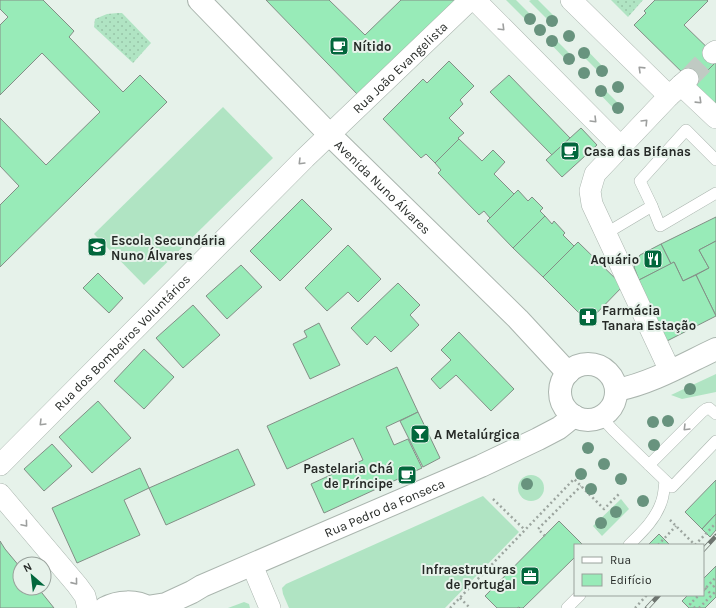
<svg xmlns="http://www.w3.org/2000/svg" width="716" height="608" viewBox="0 0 716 608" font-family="Karla,sans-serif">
<defs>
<pattern id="park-dots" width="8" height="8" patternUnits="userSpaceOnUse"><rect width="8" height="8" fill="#b0e4c3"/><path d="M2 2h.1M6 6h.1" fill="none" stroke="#97c4a8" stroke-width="1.8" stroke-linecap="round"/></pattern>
</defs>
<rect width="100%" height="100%" fill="#e6f2ea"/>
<g fill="#b0e4c3">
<path d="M506 0H516L534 18 529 23Z"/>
<path d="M531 0H538L557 19 552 24 529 1Z"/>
<path d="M551 35 573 57 568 62 546 39Z"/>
<path d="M584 47 606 70 601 74 579 52Z"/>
<path d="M600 85 623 108 618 113 596 90Z"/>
<path d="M223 107 273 158 144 285 94 234Z"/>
<path d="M716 374V392L682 399 671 395Z"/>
<circle cx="531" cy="488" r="13"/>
<path d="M483 496 519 532 445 608H289L283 594 282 588 286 584Z"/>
<path d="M621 499 629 509 602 536 593 526Z"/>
<path d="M244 602 249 604 250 608H228Z"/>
</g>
<g fill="url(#park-dots)">
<path d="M611 0H643L628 17Z"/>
<path d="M118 13H122L151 43 133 63 94 27 95 19 107 14Z"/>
</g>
<g fill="#98ebb8" stroke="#838e86">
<path d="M0 0H43L74 31 69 37 123 92 140 75 167 102 0 267V205L19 186 0 166V118L46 165 100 112 42 53 0 95V25L8 17 0 9Z"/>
<path d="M266 0H329L365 35 401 0H456L358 95Z"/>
<path d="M655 0H707L708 1 684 25 716 56V62L694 84 634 25 646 13 644 11Z"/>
<path d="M449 61 474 86 460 100 463 104 449 118 464 133 458 138 459 139 435 163 426 154 421 158 383 119 423 79 427 83Z"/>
<path d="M716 62V105L694 84Z"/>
<path d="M509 75 570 138 552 155 490 92Z"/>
<path d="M581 128 597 145 562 177 546 160Z"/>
<path d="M459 139 482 161 493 150 505 162 494 174 514 194 490 218 484 211 479 215 438 173 441 170 435 163Z"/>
<path d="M518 190 528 201 532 197 543 208 540 211 545 216 513 248 487 221Z"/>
<path d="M302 199 332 229 280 281 250 251Z"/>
<path d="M545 216 552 224 554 221 565 233 563 235 574 246 543 277 513 248Z"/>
<path d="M716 217V241L699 250 709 268 683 281 674 262 671 264 661 244Z"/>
<path d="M716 241V316L696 275 709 268 699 250Z"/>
<path d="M578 242 623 286 588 322 543 277Z"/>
<path d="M661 244 671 264 639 280 634 267 635 262 640 255Z"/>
<path d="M348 245 381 279 358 302 348 292 327 311 305 288Z"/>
<path d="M674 262 683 281 696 275 716 316 665 342 639 280Z"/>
<path d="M241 265 262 287 227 319 206 296Z"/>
<path d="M98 273 123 298 109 313 83 288Z"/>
<path d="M398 283 420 305 410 315 419 325 391 352 375 336 367 345 351 328Z"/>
<path d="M193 305 220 335 183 368 156 338Z"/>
<path d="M319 323 340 365 310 379 293 344 307 337 304 331Z"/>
<path d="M459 332 514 389 491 411 456 375 440 389 431 379 451 360 441 350Z"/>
<path d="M144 349 174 377 144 409 114 381Z"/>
<path d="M397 367 418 412 386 427 394 445 408 439 422 468 324 513 311 484 363 460 353 438 287 469 267 426Z"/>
<path d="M98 401 131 438 92 473 59 437Z"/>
<path d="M418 412 440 458 423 467 400 421Z"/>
<path d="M52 444 72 466 44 491 24 469Z"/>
<path d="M238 449 255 485 166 525 149 488Z"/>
<path d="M140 468 149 488 124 500 140 535 77 563 52 508Z"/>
<path d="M716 480V514L702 529 685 512Z"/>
<path d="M716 514V530L710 537 702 529Z"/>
<path d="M559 521 583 545H575V557L523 608H520L519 607 517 608H497L485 596Z"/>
<path d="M659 534 670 545H648Z"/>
<path d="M0 541 5 549 20 567V588H38L54 608H0Z"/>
<path d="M716 566V597L705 608H689L682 601 688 595H703V579Z"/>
</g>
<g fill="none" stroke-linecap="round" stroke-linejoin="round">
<path stroke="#c0cac3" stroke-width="21" stroke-dasharray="21 10" stroke-linecap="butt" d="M688 79 713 53"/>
<defs>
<g id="lane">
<path d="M716 160 686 130 640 181 652 206 660 226 716 193"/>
<path d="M605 234 652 206"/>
<path d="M716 414 709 408 706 409 702 412 649 465 672 487 716 441"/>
<path d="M602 418 613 430 649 465"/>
<path d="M629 545C642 532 655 520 661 503 664 496 664 488 665 481"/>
<path d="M567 608 580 595"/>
</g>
<g id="street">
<path d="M475 0 621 147"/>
<path d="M571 0 669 96"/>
<path d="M713 53 716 51"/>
<path d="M681 85 716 118"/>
<path d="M670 371 592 204 590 191 595 174 669 96 688 79"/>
<path id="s1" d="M0 465 305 158 470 0"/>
<path d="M0 494 77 585 85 596 88 608"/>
<path d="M252 565 270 608"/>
</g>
<g id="secondary">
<path id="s2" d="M199 0 329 134 518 319 568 373"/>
<circle cx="588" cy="392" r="28"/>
<path d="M617 390C652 383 684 364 716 349"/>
<path id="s3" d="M147 607 166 604 192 592 202 586 481 466 538 439 559 428 574 416"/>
<path d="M105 608C118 601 136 600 149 608"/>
</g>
</defs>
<use href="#lane" stroke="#aab5ae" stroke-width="12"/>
<use href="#street" stroke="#aab5ae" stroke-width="22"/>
<use href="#secondary" stroke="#aab5ae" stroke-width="24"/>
<g stroke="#9ca59f" stroke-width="2.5" stroke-dasharray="2 3" stroke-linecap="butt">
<path d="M493 499 525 530"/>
<path d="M670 520 695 545"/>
<path d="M545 536 538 529 581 486"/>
<path d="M658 545 676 526"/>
<path d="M695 545 716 523"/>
<path d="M713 587 716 584"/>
<path d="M705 588 712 595"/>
<path d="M703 591 716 577"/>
<path d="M460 598 470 608"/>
<path d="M450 608 574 479 604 509 620 493"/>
<path d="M635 608 647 595"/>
<path d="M695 608 690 604 699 595"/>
<path d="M699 608 716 591"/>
</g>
<use href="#lane" stroke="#fff" stroke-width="11"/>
<use href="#street" stroke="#fff" stroke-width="21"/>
<use href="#secondary" stroke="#fff" stroke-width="22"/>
<defs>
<g id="rail">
<path d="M703 550 716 536"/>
<path d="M647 608 659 595"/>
</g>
</defs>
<use href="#rail" stroke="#6e7570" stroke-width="4.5"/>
<use href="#rail" stroke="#e6f2ea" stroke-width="3" stroke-dasharray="9" stroke-linecap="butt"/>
</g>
<g fill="#68937e">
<circle cx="530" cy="19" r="6"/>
<circle cx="552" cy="21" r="6"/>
<circle cx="540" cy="30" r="6"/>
<circle cx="569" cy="36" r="6"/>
<circle cx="552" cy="41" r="6"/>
<circle cx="584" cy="53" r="6"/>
<circle cx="569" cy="59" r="6"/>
<circle cx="602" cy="71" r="6"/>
<circle cx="584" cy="73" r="6"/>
<circle cx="618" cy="87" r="6"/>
<circle cx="601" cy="91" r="6"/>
<circle cx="618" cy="108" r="6"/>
<circle cx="690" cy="389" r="6"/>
<circle cx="668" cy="421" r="6"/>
<circle cx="653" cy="422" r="6"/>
<circle cx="654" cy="445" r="6"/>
<circle cx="588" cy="448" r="6"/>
<circle cx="604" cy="464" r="6"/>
<circle cx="581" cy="474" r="6"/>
<circle cx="621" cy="479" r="6"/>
<circle cx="527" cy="484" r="6"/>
<circle cx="591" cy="489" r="6"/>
<circle cx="643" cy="501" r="6"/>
<circle cx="616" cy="512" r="6"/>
<circle cx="601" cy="523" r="6"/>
</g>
<defs><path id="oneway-chevron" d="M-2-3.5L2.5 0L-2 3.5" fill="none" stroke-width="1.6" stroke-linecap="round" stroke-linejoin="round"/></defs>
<g stroke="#9d9f9e">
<use href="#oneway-chevron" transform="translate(502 28) rotate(45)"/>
<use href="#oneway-chevron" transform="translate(641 69) rotate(-136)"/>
<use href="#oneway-chevron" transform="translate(699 101) rotate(44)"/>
<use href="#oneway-chevron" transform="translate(594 120) rotate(45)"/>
<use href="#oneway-chevron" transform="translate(645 122) rotate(-46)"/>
<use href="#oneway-chevron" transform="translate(301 162) rotate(135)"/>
<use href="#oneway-chevron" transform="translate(42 423) rotate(135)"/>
<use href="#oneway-chevron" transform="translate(686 428) rotate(135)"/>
<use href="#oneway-chevron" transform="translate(25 524) rotate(50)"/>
<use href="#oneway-chevron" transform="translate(75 582) rotate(51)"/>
</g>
<defs>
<symbol id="cafe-square" viewBox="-11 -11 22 22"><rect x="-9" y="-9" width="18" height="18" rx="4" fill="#02673c" stroke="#e6f2ea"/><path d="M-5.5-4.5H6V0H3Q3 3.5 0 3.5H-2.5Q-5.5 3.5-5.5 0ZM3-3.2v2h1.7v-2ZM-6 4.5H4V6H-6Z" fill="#fff"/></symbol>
<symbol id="school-square" viewBox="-11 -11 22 22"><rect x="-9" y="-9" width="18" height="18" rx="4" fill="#02673c" stroke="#e6f2ea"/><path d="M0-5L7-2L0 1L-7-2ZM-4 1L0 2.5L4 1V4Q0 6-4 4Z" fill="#fff"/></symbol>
<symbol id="restaurant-square" viewBox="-11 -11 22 22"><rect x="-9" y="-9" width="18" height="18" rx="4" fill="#02673c" stroke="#e6f2ea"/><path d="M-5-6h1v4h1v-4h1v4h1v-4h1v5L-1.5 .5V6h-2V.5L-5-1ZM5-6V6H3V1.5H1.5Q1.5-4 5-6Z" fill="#fff"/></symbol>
<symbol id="pharmacy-square" viewBox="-11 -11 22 22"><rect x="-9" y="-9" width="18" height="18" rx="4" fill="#02673c" stroke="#e6f2ea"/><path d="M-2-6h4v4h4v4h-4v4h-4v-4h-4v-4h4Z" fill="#fff"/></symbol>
<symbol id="bar-square" viewBox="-11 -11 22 22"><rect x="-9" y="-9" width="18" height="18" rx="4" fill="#02673c" stroke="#e6f2ea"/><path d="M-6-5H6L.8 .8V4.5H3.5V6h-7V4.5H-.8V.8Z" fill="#fff"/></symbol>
<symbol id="office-square" viewBox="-11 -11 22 22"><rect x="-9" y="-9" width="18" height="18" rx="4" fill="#02673c" stroke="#e6f2ea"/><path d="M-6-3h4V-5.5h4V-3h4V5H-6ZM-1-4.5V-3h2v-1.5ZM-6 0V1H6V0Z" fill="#fff"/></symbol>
</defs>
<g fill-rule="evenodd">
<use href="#cafe-square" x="328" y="35" width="22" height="22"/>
<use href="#cafe-square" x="559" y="140" width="22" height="22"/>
<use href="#school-square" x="86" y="236" width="22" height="22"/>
<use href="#restaurant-square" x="642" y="248" width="22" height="22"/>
<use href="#pharmacy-square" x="577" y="306" width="22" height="22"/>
<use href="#bar-square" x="409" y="423" width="22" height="22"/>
<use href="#cafe-square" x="396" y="464" width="22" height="22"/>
<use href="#office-square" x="519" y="565" width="22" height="22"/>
</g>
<g text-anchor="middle" stroke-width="4" stroke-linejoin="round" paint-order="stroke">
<g font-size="13" font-weight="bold" fill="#262a27" stroke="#e6f2ea" text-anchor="start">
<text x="353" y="51">Nítido</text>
<text x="584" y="156">Casa das Bifanas</text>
<text x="111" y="245">Escola Secundária<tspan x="111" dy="15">Nuno Álvares</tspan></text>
<text x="639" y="264" text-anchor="end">Aquário</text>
<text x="602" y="315">Farmácia<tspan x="602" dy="15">Tanara Estação</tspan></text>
<text x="434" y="439">A Metalúrgica</text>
<text x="393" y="473" text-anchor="end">Pastelaria Chá<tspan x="393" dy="15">de Príncipe</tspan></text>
<text x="516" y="574" text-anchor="end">Infraestruturas<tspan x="516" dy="15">de Portugal</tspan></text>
</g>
<g font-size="13" fill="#262a27" stroke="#e6f2ea">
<text dy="5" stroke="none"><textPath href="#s1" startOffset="564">Rua João Evangelista</textPath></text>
<text dy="5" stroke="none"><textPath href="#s2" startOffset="262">Avenida Nuno Álvares</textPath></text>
<text dy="5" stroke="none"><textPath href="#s1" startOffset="173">Rua dos Bombeiros Voluntários</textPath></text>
<text dy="5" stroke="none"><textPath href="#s3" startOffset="258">Rua Pedro da Fonseca</textPath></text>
</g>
</g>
<rect x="574" y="544" width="130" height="52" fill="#e6f2ea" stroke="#99a29c"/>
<rect x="582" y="557" width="20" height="6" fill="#ffffff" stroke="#99a29c"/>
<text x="610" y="564" font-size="12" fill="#262a27">Rua</text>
<rect x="582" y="574" width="20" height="12" fill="#98ebb8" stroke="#99a29c"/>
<text x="610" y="584" font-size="12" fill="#262a27">Edifício</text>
<g transform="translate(32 576) rotate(332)"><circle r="19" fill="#e6f2ea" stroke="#99a29c"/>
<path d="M0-3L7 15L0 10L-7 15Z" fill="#02673c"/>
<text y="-6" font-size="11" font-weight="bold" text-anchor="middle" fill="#262a27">N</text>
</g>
</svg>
